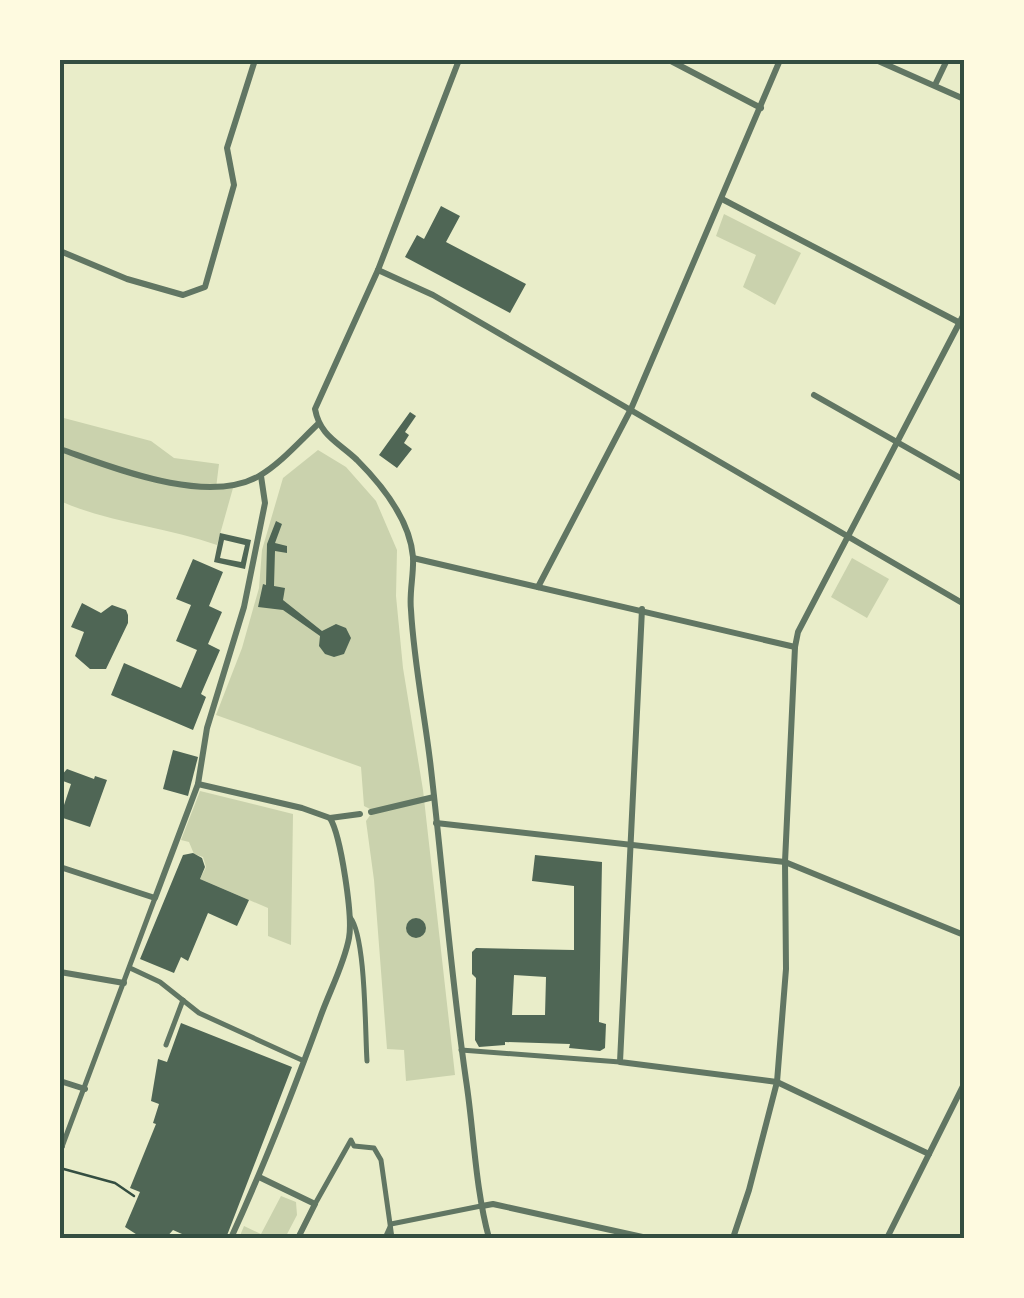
<svg xmlns="http://www.w3.org/2000/svg" width="1024" height="1298" viewBox="0 0 1024 1298" font-family="'Noto Sans',sans-serif">
<rect width="100%" height="100%" fill="#e9edc9"/>
<g fill="#cad2ad">
<path d="M724 214 801 253 775 305 743 287 756 255 716 236Z"/>
<path d="M60 417 151 441 174 458 219 464 216 488H233L217 545C166 527 109 523 60 501Z"/>
<path d="M318 450 346 467 376 501 397 550 396 596 403 668 423 790 455 1075 406 1081 404 1050 387 1049 374 880 366 821 371 814 370 809 364 806 361 767 216 715 242 648 259 588 262 550 283 478Z"/>
<path d="M852 558 889 579 867 618 831 597Z"/>
<path d="M200 791 293 814 291 945 268 936V908L200 879 206 867 203 857 194 854 189 842 181 840Z"/>
<path d="M281 1196 296 1202 297 1215 285 1238H239L244 1226 261 1234Z"/>
</g>
<g fill="#4f6655" fill-rule="evenodd">
<path d="M441 206 460 216 446 242 526 284 510 313 405 257 417 235 424 239Z"/>
<path d="M410 412 416 416 405 432 409 435 404 443 412 449 397 468 379 455Z"/>
<path d="M276 521 282 524 275 543 287 546V553L275 551 274 586 285 588 283 600 322 631 336 624 346 628 351 638 344 654 334 657 325 654 319 646 320 636 283 610 258 607 263 584 266 585 267 544Z"/>
<path d="M220 533 251 540 245 569 214 562ZM224 540 245 545 241 562 220 558Z"/>
<path d="M193 559 223 572 209 606 222 612 208 644 220 650 201 694 206 697 193 730 111 695 124 663 181 688 197 650 176 641 191 605 176 599Z"/>
<path d="M82 603 101 613 112 605 126 610 128 615V623L106 669H90L75 656 84 632 71 627Z"/>
<path d="M173 750 198 757 188 796 163 789Z"/>
<path d="M67 769 94 779 95 776 107 780 90 827 60 817 71 784 63 781 61 776Z"/>
<path d="M193 853 202 858 205 867 200 879 249 900 237 926 208 913 188 961 181 957 174 973 140 959 183 855Z"/>
<path d="M535 855 602 862 599 1022 606 1024 605 1048 600 1051 569 1048 570 1044 505 1042V1045L479 1047 475 1040 476 978 472 974V952L476 948 574 950V886L532 881ZM514 975 546 977 545 1015H512Z"/>
<circle cx="416" cy="928" r="10"/>
<path d="M181 1023 292 1067 226 1238H191L173 1230 166 1238H142L125 1227 140 1192 130 1188 156 1124 153 1123 159 1104 151 1101 158 1059 167 1062Z"/>
</g>
<g fill="none" stroke-linecap="round" stroke-linejoin="round">
<path stroke="#344e41" stroke-width="2.5" d="M60 1168 115 1183 134 1196"/>
<g stroke="#617663" stroke-width="5">
<path d="M350 917C366 936 365 1032 367 1061"/>
<path d="M130 968 160 982 199 1013 304 1061"/>
<path d="M166 1045 183 1000"/>
<path d="M461 1050 620 1062"/>
<path d="M60 1152 155 898"/>
<path d="M315 1204 351 1140 354 1146 374 1148 381 1160 392 1238"/>
<path d="M391 1224 481 1206"/>
<path d="M385 1238 390 1227"/>
</g>
<g stroke="#617663" stroke-width="6">
<path d="M459 60 378 270 315 409C320 436 338 442 357 460 382 485 410 520 413 557 414 574 409 593 411 610 414 664 425 716 431 769 443 873 451 976 466 1080 474 1132 475 1187 489 1238"/>
<path d="M669 60 761 108"/>
<path d="M876 60 964 99"/>
<path d="M935 85 947 60"/>
<path d="M722 199 964 325"/>
<path d="M60 251 127 279 183 295 205 287 234 185 227 148 255 60"/>
<path d="M378 270 433 295 964 604"/>
<path d="M814 395 964 480"/>
<path d="M60 449C112 467 206 506 259 476 280 464 300 441 318 424"/>
<path d="M413 558 795 647"/>
<path d="M538 587 631 409 780 60"/>
<path d="M642 609 620 1062 777 1082 929 1154"/>
<path d="M198 784 302 808 330 818C341 836 353 917 349 938 344 965 329 992 320 1018 293 1092 264 1166 231 1238"/>
<path d="M371 812 434 797"/>
<path d="M330 818 360 814"/>
<path d="M436 823 785 862 964 935"/>
<path d="M60 867 155 898 198 784 207 728 244 607 265 503 261 476"/>
<path d="M60 972 124 983"/>
<path d="M60 1081 85 1089"/>
<path d="M60 1146H62"/>
<path d="M259 1177 315 1204 298 1238"/>
<path d="M482 1206 493 1204 647 1238"/>
<path d="M733 1238 749 1190 777 1082 786 969 785 862 795 647 798 632 964 314"/>
<path d="M887 1238 964 1084"/>
</g>
</g>
<rect width="1024" height="1298" fill="none" stroke="#fefae0" stroke-width="125"/>
<rect x="62" y="62" width="900" height="1174" fill="none" stroke="#344e41" stroke-width="4"/>
</svg>
